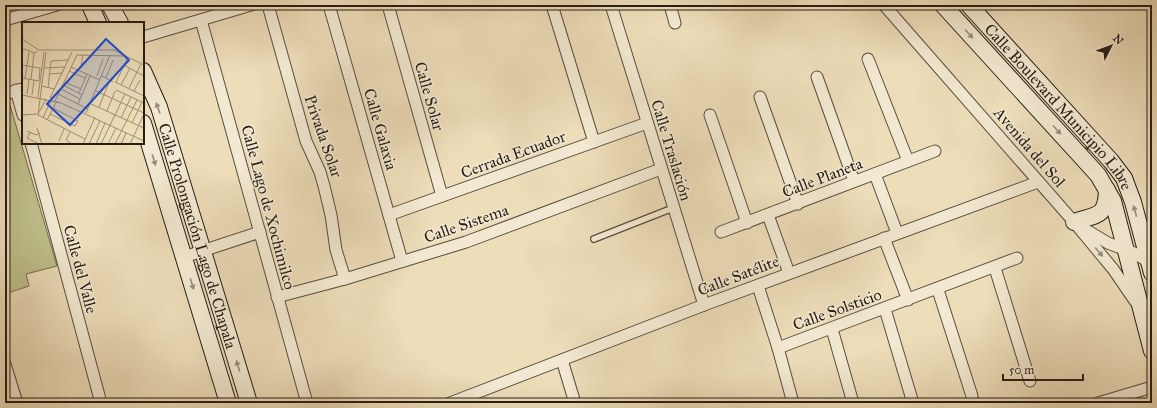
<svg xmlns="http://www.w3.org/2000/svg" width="1157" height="408" viewBox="0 0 1157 408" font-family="'IM FELL Great Primer',serif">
<rect width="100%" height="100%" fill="#edddb9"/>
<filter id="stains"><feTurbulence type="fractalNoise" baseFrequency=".005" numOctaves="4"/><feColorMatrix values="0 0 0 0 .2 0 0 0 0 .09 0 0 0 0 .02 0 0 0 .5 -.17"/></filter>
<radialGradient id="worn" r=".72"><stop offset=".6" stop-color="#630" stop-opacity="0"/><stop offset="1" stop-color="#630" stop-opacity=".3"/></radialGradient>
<path fill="#bebf8b" stroke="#726e50" d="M10 105 57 266 26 274 29 286 5 294V106Z"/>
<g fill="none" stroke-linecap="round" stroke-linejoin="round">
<defs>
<path id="lane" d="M594 239 673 208"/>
<g id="street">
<path d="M268 5 306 141 320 172 324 186 331 215 336 250 345 279"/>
<path d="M329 5 402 261"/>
<path d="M388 5 442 196"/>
<path d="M552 5 594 142"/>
<path d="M611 5 704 305"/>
<path d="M670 5 675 23"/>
<path d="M884 5 1074 222 1113 269 1135 301"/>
<path d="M5 20 57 5"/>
<path d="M201 20 307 403"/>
<path d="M143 37 251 5"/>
<path d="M868 59 908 161"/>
<path d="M817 77 854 181"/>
<path d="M16 90 23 115"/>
<path d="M5 94 22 89"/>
<path d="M760 97 798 204"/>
<path d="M710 115 747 223"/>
<path d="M31 143 101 403"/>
<path d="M875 174 897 233"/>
<path d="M389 215 647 123"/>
<path d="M768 215 789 273"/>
<path d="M1083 228 1108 243 1134 253 1149 262"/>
<path d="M721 232 935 151"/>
<path d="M884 238 908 300"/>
<path d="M184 257 260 232"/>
<path d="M995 268 1030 381"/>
<path d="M758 286 778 348 793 403"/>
<path d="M938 290 972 396"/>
<path d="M277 297 345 279 466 242 661 169"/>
<path d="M885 309 913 403"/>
<path d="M832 329 853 403"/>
<path d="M778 348 1017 258"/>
<path d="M562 360 575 403"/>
<path d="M5 364 17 403"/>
<path d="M450 403 704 305 1038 182"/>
<path d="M1098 403 1152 387"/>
</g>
<g id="secondary">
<path d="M90 5 98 23"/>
<path d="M110 5 120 23"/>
<path d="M943 5 1098 175 1113 201 1152 351"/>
<path id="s1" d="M969 5 1111 161 1124 178 1133 202 1152 273"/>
<path id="s2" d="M143 71 159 107 249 403"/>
<path d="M143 123 228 403"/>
<path d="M1074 222C1097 214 1106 218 1107 190"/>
</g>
</defs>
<use href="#lane" stroke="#584d3f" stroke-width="8"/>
<use href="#street" stroke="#584d3f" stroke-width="13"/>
<use href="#secondary" stroke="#271d16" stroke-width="18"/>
<use href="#lane" stroke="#f3e9d2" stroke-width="5.5"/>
<use href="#street" stroke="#f3e9d2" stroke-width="11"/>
<use href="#secondary" stroke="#f3e9d2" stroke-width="16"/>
</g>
<defs><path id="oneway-solid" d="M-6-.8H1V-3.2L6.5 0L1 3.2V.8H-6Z"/></defs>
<g fill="#978d7d">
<use href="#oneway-solid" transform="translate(969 34) rotate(48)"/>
<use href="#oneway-solid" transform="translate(158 108) rotate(-110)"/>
<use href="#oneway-solid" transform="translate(1057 130) rotate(48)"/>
<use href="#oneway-solid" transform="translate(154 160) rotate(73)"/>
<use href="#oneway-solid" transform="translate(1135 211) rotate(-105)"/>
<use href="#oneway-solid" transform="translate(1099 252) rotate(50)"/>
<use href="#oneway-solid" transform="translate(192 284) rotate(73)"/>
<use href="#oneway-solid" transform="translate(238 366) rotate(-107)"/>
</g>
<g text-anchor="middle" stroke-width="3" stroke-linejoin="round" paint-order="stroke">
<g font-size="16" fill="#271d16" stroke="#f3e9d2">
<text transform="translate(430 96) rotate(74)" y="6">Calle Solar</text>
<text dy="6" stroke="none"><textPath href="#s1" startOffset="136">Calle Boulevard Municipio Libre</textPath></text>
<text transform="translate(381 129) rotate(74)" y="6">Calle Galaxia</text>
<text transform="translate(324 136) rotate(71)" y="6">Privada Solar</text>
<text transform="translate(1030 147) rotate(49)" y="6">Avenida del Sol</text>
<text transform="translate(672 150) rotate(73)" y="6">Calle Traslación</text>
<text transform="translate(513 154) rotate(-20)" y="6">Cerrada Ecuador</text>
<text transform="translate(822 177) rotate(-21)" y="6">Calle Planeta</text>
<text transform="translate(269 207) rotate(75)" y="6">Calle Lago de Xochimilco</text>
<text transform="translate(466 223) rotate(-19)" y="6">Calle Sistema</text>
<text dy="6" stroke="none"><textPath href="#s2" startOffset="174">Calle Prolongación Lago de Chapala</textPath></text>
<text transform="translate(81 269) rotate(75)" y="6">Calle del Valle</text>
<text transform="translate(738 275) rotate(-21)" y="6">Calle Satélite</text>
<text transform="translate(837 309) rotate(-20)" y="6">Calle Solsticio</text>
</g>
</g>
<g transform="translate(22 22)">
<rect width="122" height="122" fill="#edddb9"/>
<path fill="none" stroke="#9e9078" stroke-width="1" d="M0 17 17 28H92L122 43M0 28 2 27 13 31 15 29M0 43 18 46 17 59 0 56M102 43 122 54M49 45 78 58M59 45 61 33M22 46 43 45M47 49 63 56M28 52 40 51M75 54 81 37M80 54 91 60M3 56 7 30M84 56 91 38M9 57 12 31M42 60 59 67M93 60 122 74M94 60 106 35M41 63 60 73M99 63 108 46M19 64 33 67M26 66 29 39 46 38M107 66 119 42M39 67 58 77M94 68 122 81M74 69 122 91M112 69 118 58M57 71 65 52M5 72 7 57M36 72 66 87M0 73 39 81 122 119M10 73 12 58M16 75 22 30M28 76 50 30M33 79 55 33 101 34M56 82 68 54M69 82 122 106M77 85 88 58M85 89 93 69M64 91 88 33M16 92 24 77M28 92 53 104 56 99 31 86M0 93 15 92M16 93 24 30M16 93 63 117M21 96 29 78M99 96 109 75M25 98 35 79M110 101 120 80M15 106 20 122M5 109 14 113 18 111M8 110 5 116 17 122M48 110 44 118 50 122M37 119 42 107M61 122 73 95M67 122 78 99M74 122 83 101M79 122 103 72M86 122 94 106M93 122 115 78M99 122 104 111M108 122 122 92"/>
<path fill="#1d4ed8" fill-opacity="0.15" stroke="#1d4ed8" stroke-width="2" d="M84 17 107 38 48 103 25 82Z"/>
<rect width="122" height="122" fill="none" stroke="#271d16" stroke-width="2"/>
</g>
<rect width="1157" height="408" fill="none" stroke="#edddb9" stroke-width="20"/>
<rect x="6" y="6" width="1145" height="396" fill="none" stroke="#271d16" stroke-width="2"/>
<rect x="10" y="10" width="1137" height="388" fill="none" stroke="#271d16"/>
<g transform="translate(1111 46) rotate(48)" stroke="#f3e9d2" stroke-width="3" paint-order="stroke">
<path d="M0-3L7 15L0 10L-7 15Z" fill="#271d16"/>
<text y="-6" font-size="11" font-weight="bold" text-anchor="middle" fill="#271d16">N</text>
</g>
<path d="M1003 374v6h80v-6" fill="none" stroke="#271d16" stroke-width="2"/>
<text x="1009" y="374" font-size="12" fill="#271d16" stroke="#f3e9d2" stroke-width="3" paint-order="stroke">50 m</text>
<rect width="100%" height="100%" filter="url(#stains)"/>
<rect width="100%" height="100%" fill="url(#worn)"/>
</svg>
